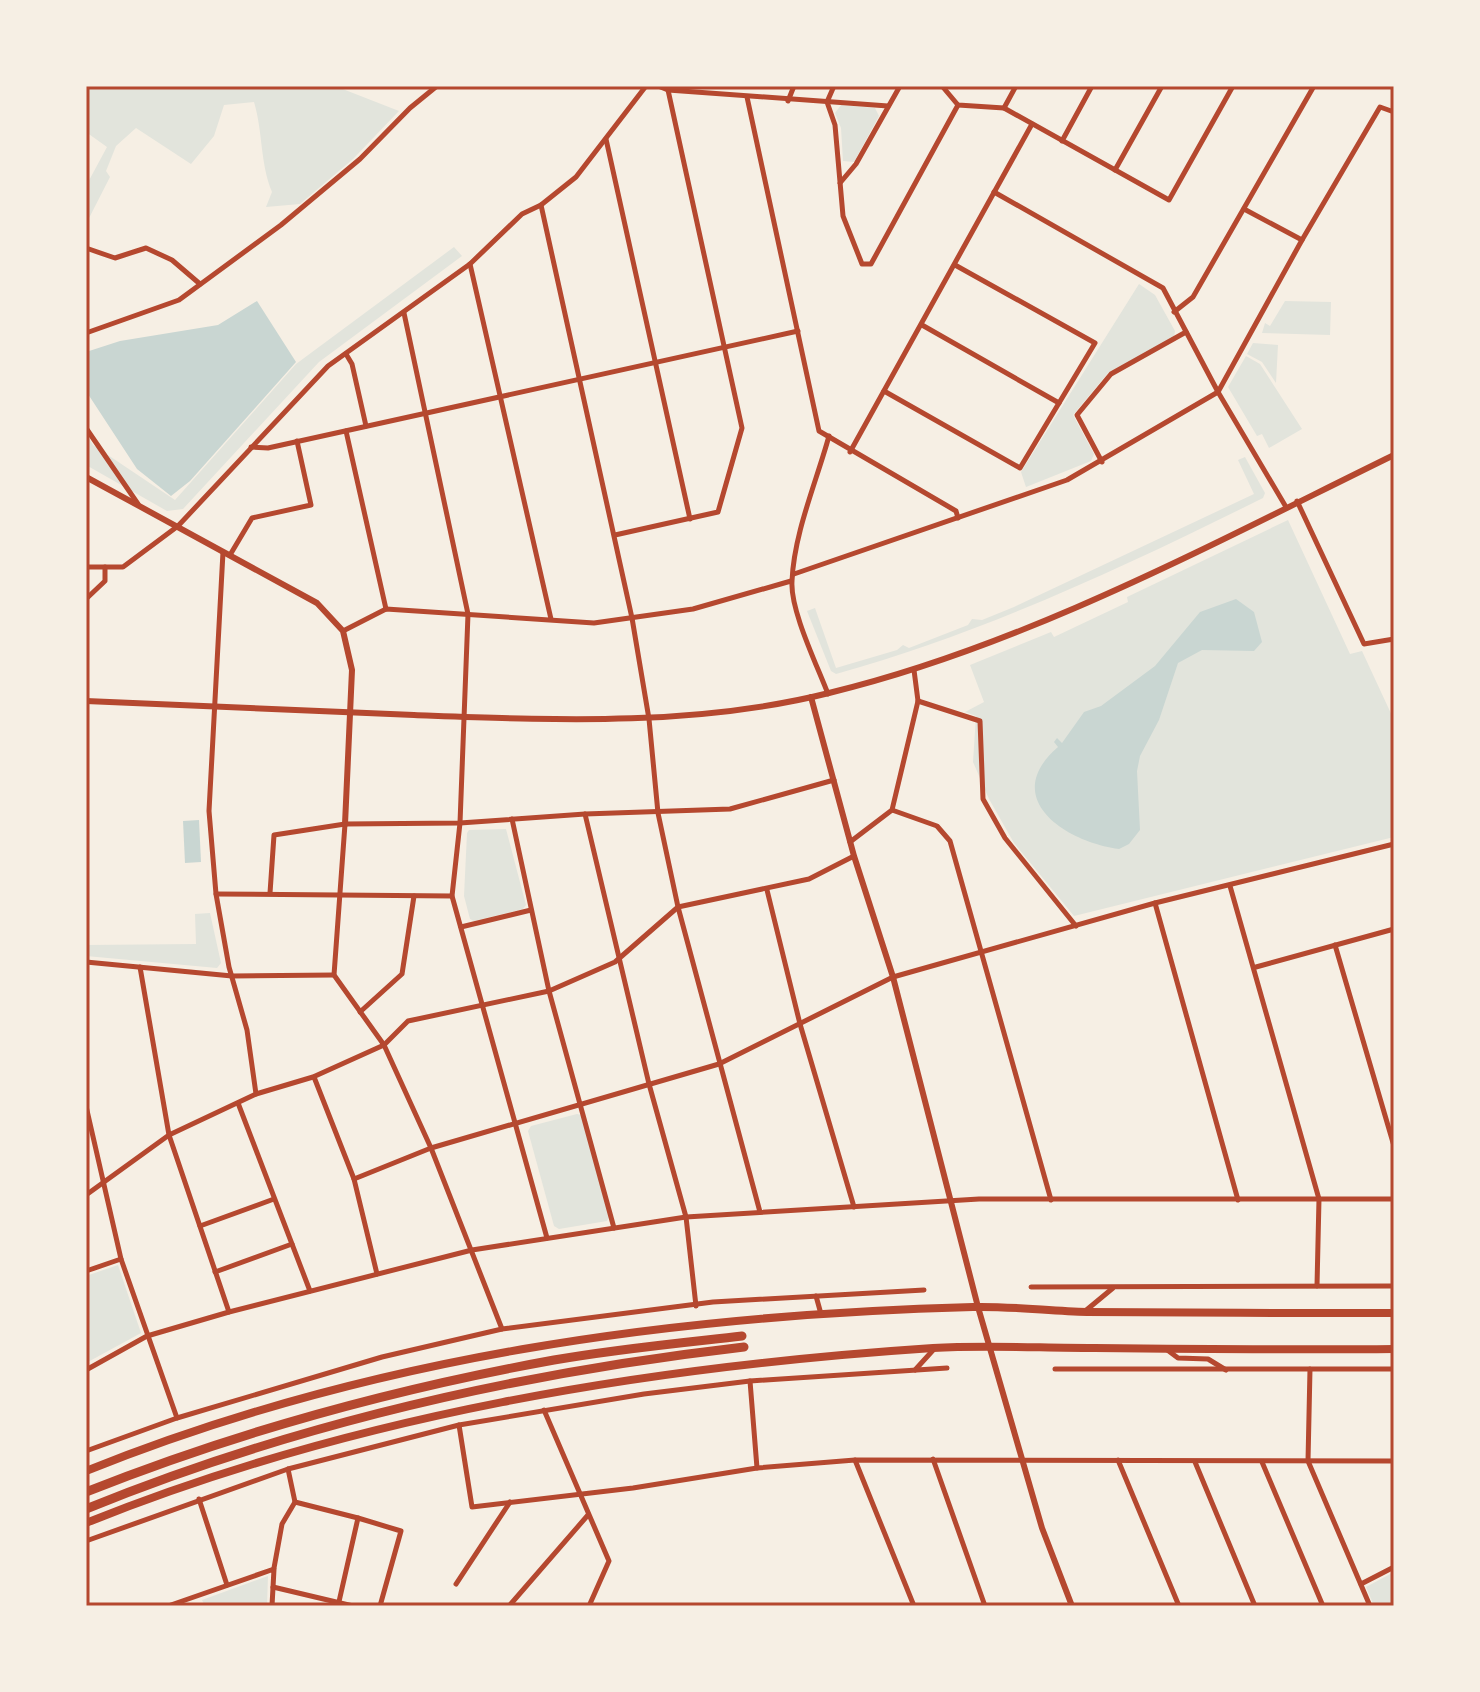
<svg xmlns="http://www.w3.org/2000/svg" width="1480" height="1692" viewBox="0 0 1480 1692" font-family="'Public Sans',sans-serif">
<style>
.green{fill:#e2e4dc}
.water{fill:#c9d6d2}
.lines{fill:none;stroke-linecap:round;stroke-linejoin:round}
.minor{stroke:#b5482f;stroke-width:5}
.tertiary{stroke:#b5482f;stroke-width:6}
.trunk{stroke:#b5482f;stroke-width:8}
.motorway{stroke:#b5482f;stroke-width:9}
.neatline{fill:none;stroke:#b5482f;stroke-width:3}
</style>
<rect width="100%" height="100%" fill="#f6efe4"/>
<g class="green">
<path d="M86,86H335L399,111L353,159L300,204L266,207L272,192C260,163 263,132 254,102L224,105L214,136L191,164L136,128L116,146L106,171L110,177L86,224V186L107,147L86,132Z"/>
<polygon points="841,105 875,108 879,116 854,162 843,161 841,128 835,113"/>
<polygon points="454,247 462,256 319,362 183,509 167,511 86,465 86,434 93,445 175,500 296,364"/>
<polygon points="1139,284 1155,295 1175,331 1174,337 1108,373 1073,415 1094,454 1091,461 1026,487 1021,472"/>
<polygon points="1285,301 1331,302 1330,335 1262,333 1265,323 1270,326"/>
<polygon points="1253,343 1278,345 1276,383 1262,362 1247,354"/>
<polygon points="1246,356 1260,364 1302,429 1269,448 1262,434 1257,436 1228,387"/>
<path d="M1245,457L1265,493L1263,498C1124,567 986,632 836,674L831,671L807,611L815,608L836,668L897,650L903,645L909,648L968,625L972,619L982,620L1014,607L1254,494L1238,460Z"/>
<polygon points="1288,520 1350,654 1362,651 1394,720 1394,837 1074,916 1014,843 989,799 973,762 976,716 965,712 984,702 970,665 1051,632 1054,637 1128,602 1127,597"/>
<polygon points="506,829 526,905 523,909 474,921 470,919 464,896 467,833 469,830"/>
<polygon points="210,913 221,963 217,968 86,956 86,945 196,944 195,914"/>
<polygon points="577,1114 581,1115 609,1217 607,1221 559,1229 554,1226 528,1131 531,1126"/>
<polygon points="118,1265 141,1333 86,1363 86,1276"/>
<polygon points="1394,1572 1394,1606 1374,1606 1366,1587"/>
<polygon points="268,1576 267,1606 205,1606 202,1600"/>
</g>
<g class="water">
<polygon points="257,301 296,362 190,481 171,496 137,469 86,391 86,352 120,341 218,325"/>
<path d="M1236,599L1254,612L1262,642L1254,651L1202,650L1178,663L1159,720L1140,756L1137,771L1140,830L1129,844L1119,849C1065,842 999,798 1058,747L1054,742L1057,738L1062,743L1084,712L1101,706L1155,666L1200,612Z"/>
<polygon points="199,820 201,862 185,863 183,821"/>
</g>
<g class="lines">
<g class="minor">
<polyline points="658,86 668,90 888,106"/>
<polyline points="834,86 827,102 835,125 843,216 862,264 871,264 958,105"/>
<polyline points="942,86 958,105 1004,108"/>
<polyline points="1016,86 1004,108 1169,200 1233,86"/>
<polyline points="747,97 819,431 956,511 958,518"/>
<polyline points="788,101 794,86"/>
<polyline points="606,139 690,519"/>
<polyline points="1062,141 1092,86"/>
<polyline points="1115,170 1162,86"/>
<polyline points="840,183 856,164 900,86"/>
<polyline points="994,192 1163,288 1218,392 1286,507"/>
<polyline points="541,205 632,618 649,719 658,813 678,907 760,1212"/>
<polyline points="1244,209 1302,240 1380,107 1394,112"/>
<polyline points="86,248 115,258 146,248 172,260 200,284"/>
<polyline points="470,264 551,619"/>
<polyline points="1174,312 1193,297 1314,86"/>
<polyline points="404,313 468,614 460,823 452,896 547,1238"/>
<polyline points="922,325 1059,403"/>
<polyline points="86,333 179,300 281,225 360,159 410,108 437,86"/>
<polyline points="346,354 352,364 366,426"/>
<polyline points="884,391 1020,468 1095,343 955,265"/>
<polyline points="86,428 138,504"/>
<polyline points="346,431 386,609"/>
<polyline points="251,447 268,448 798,331"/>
<polyline points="850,452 1032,124"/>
<polyline points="1102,462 1077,415 1111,374 1186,332"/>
<polyline points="1297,501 1364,644 1394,639"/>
<polyline points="615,535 718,512 742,428 668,90"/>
<polyline points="223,552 209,811 216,894 229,967 247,1030 256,1094"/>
<polyline points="230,555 252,518 311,505 297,441"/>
<polyline points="86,567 105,567"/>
<polyline points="794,574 1067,480 1218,392 1302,240"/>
<polyline points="86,599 105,581 105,567 123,567 178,526 328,366 470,264 522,214 541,205 576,177 646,86"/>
<polyline points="343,631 386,609 594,623 693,609 791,581"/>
<path d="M828,694C817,665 790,610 792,581C794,533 816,483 829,436"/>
<polyline points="918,701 980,721 983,799 1005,838 1076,926"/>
<polyline points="892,810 937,826 950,841 1051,1200"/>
<polyline points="585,814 649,1084 686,1217 696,1306"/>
<polyline points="512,819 549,991 614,1228"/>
<polyline points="345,824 334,975 384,1045 431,1148 502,1329"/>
<polyline points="850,842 892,810 918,701 914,670"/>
<polyline points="1230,886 1319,1199 1317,1286"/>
<polyline points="767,890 800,1024 854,1207"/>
<polyline points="270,893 274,835 345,824 460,823 585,814 730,809 834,780"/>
<polyline points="216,894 452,896"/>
<polyline points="1155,903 1238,1200"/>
<polyline points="461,927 531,910"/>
<polyline points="1335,945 1394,1146"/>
<polyline points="86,962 232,976 334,975"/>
<polyline points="140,967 169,1135 229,1312"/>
<polyline points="1256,967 1394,929"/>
<polyline points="360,1012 402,974 414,896"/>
<polyline points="314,1077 354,1179 377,1274"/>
<polyline points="238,1103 310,1291"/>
<polyline points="86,1106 121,1259 177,1418"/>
<polyline points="354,1179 431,1148 719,1064 893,977 1155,903 1394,844"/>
<polyline points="86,1195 169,1135 256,1094 313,1077 384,1045 408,1021 549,991 615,962 678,907 809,879 854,856"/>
<polyline points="200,1226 274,1199"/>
<polyline points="86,1271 121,1259"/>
<polyline points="215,1272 292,1244"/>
<polyline points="1031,1287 1394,1286"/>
<polyline points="816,1296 821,1314"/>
<polyline points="1084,1312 1113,1288"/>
<polyline points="1166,1349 1178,1358 1208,1359 1226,1370"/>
<polyline points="1055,1369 1394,1369"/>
<polyline points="1310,1369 1308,1461 1370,1606"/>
<polyline points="86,1370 147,1336 229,1312 472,1250 686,1217 979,1199 1394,1199"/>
<polyline points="915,1370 935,1348"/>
<polyline points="750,1381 757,1468"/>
<polyline points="544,1410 609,1561 589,1606"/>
<polyline points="459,1425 472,1507 633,1488 757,1468 855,1460 1394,1461"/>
<polyline points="86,1451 177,1418 382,1357 502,1329 713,1302 924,1290"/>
<polyline points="933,1459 985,1606"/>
<polyline points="855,1460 914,1606"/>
<polyline points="1118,1460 1179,1606"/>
<polyline points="1195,1462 1255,1606"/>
<polyline points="1262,1462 1323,1606"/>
<polyline points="288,1469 295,1502 358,1518 338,1606"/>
<polyline points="199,1499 227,1585"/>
<polyline points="358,1518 401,1531 380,1606"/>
<polyline points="86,1541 288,1469 459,1425 644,1394 750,1381 947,1368"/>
<polyline points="274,1568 282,1524 295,1502"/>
<polyline points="456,1584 510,1502"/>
<polyline points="1361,1584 1394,1567"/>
<polyline points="273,1587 353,1606"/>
<polyline points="168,1606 274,1569 272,1606"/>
<polyline points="509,1606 588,1515"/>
</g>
<g class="tertiary">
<polyline points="86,477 317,603 343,631 352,670 345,824"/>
<polyline points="811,697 854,856 893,977 978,1307 1042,1528 1072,1606"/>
<path d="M86,701C195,706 305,710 414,715C552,720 693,727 829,693C1024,646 1214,543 1394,455"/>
</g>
<g class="trunk">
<path d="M86,1471C369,1357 670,1315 973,1307C1011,1306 1049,1311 1087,1312C1189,1313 1292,1313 1394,1313"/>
<path d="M86,1523C354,1415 646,1367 933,1348C986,1345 1040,1348 1093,1348C1194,1349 1294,1350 1394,1349"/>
</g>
<g class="motorway">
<path d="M86,1492C237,1432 394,1389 554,1360C616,1349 680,1343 742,1336"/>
<path d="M86,1509C297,1423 519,1373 744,1347"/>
</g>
</g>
<rect width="1480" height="1692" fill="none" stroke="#f6efe4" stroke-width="176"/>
<rect x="88" y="88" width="1304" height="1516" class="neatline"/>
</svg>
